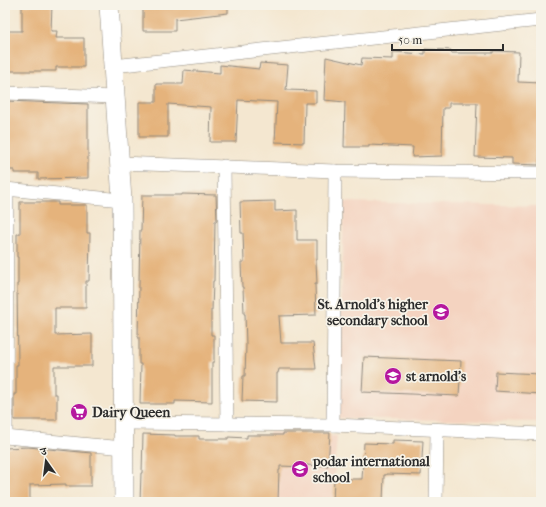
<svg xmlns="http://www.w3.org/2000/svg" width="546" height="507" viewBox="0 0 546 507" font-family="'IM FELL French Canon','Noto Serif Devanagari',serif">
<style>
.built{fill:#f4d3c0}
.building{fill:#e5b37b}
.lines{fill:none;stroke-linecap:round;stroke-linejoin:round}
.street-casing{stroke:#90897e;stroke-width:14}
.secondary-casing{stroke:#90897e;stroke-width:20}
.street{stroke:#fff;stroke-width:13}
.secondary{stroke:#fff;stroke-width:19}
.labels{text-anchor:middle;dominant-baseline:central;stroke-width:3.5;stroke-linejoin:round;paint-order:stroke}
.poi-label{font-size:14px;font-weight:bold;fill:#2b2b2b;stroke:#f7f3e8;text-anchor:start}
</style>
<rect width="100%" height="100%" fill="#f7f3e8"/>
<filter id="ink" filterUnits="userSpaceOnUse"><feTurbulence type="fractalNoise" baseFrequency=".025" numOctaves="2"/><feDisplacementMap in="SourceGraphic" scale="8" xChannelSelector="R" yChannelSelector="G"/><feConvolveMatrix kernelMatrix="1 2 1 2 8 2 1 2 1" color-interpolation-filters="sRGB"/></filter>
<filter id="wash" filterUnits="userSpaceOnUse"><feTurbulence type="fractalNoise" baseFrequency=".012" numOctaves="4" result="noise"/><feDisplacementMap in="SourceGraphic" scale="16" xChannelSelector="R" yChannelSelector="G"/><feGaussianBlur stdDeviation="0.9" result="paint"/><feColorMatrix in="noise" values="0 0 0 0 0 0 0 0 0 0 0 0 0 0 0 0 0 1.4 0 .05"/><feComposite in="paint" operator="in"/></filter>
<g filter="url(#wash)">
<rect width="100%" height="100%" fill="#f4e7d0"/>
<g class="built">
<polygon points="344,202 541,206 541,422 339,418"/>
<polygon points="269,432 337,436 332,502 263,502"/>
</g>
<g id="blocks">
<g class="building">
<polygon points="22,5 52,5 51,31 57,31 56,38 84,38 84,67 56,67 56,71 5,71 5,31 22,31"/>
<polygon points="143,5 228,5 228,13 175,19 175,31 143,31"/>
<polygon points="425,49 451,50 451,53 493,53 493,51 519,52 518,82 541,83 541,126 539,165 512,164 512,158 475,157 477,103 449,103 449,108 443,108 442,156 412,157 413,147 369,145 369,147 344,147 345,102 324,100 326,57 361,65 362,58 393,59 393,52 425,54"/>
<polygon points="260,63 288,65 286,90 316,91 316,103 305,103 304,143 275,142 277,102 238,100 236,142 210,142 211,107 168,104 168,137 139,137 139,102 156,102 156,84 183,84 184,70 220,73 220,65 259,69"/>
<polygon points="5,101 88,104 88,178 38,179 38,173 14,173 14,170 5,170"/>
<polygon points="182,194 216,195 217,221 215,221 214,281 213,281 212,310 211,310 211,335 214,335 214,362 212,362 212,402 175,401 175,404 140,404 141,364 139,364 139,337 138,337 140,230 141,230 142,195 182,195"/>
<polygon points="275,201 275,211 297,210 297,240 317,240 317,260 316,260 317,284 315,284 316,315 279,316 281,343 313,343 316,369 279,369 278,373 277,373 277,402 242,401 243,376 245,376 246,345 245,314 244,314 243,287 242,287 241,262 244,262 243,233 241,233 240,202"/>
<polygon points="20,202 58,202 58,205 87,205 87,233 90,233 89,281 86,281 86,308 55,308 55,335 92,334 92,366 54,366 54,394 57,394 57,420 14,420 14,394 16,394 16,365 18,365 17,284 18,284 18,257 17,257 17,234 20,234"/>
<polygon points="364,357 461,361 459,396 362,392"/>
<polygon points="496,372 541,374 541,394 495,391"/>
<polygon points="283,433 330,433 328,466 305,465 305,467 280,466 280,470 279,470 278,502 140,502 141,473 142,473 143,434 175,435 175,436 199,436 199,439 228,439 228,437 247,438 247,435 283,435"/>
<polygon points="393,440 423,441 421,475 386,474 386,475 384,475 383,502 333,502 334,479 362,479 364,443 393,444"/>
<polygon points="28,447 91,453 91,486 66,486 66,484 30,485 30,502 5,502 5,448"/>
</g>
</g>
</g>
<g filter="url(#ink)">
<use href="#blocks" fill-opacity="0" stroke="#90897e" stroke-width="1"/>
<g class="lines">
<g class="street-casing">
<g id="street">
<polyline points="113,66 541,20"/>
<polyline points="5,93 115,97"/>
<polyline points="119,163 335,171 541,173"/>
<polyline points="224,166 227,424"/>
<polyline points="5,189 122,200"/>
<polyline points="124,423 333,425 541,434"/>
<polyline points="333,425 335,171"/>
<polyline points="5,437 124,448"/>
<polyline points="6,437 7,189"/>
<polyline points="436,502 437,430"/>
</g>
</g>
<g class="secondary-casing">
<polyline id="secondary" points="109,5 122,200 124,502"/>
</g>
<use href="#street" class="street"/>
<use href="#secondary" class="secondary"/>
</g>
</g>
<defs>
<g id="school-disc" transform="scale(0.9)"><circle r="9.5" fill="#b5179e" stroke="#f7f3e8"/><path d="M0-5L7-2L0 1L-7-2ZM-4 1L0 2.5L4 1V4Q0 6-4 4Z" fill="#fff"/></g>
<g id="supermarket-disc" transform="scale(0.9)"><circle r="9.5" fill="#b5179e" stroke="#f7f3e8"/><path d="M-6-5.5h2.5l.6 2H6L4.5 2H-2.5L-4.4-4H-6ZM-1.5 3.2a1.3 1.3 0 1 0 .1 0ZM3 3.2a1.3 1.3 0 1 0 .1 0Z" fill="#fff"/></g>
</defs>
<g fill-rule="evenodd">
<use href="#school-disc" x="441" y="312"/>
<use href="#school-disc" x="393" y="376"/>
<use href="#supermarket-disc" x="79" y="412"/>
<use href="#school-disc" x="300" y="469"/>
</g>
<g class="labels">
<g class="poi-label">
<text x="428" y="304" text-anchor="end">St. Arnold's higher<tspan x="428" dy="16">secondary school</tspan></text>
<text x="406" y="376">st arnold's</text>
<text x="92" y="412">Dairy Queen</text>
<text x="313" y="461">podar international<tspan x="313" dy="16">school</tspan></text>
</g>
</g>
<rect width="546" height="507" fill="none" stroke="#f7f3e8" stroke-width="20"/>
<g transform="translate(46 461) rotate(346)" stroke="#f7f3e8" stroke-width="3" paint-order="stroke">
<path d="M0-3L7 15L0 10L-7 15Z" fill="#2b2b2b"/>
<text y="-6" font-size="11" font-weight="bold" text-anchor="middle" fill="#2b2b2b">उ</text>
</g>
<path d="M392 44v6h111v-6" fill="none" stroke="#2b2b2b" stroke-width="2"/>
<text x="398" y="44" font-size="12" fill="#2b2b2b" stroke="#f7f3e8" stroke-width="3" paint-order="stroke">50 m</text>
</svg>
